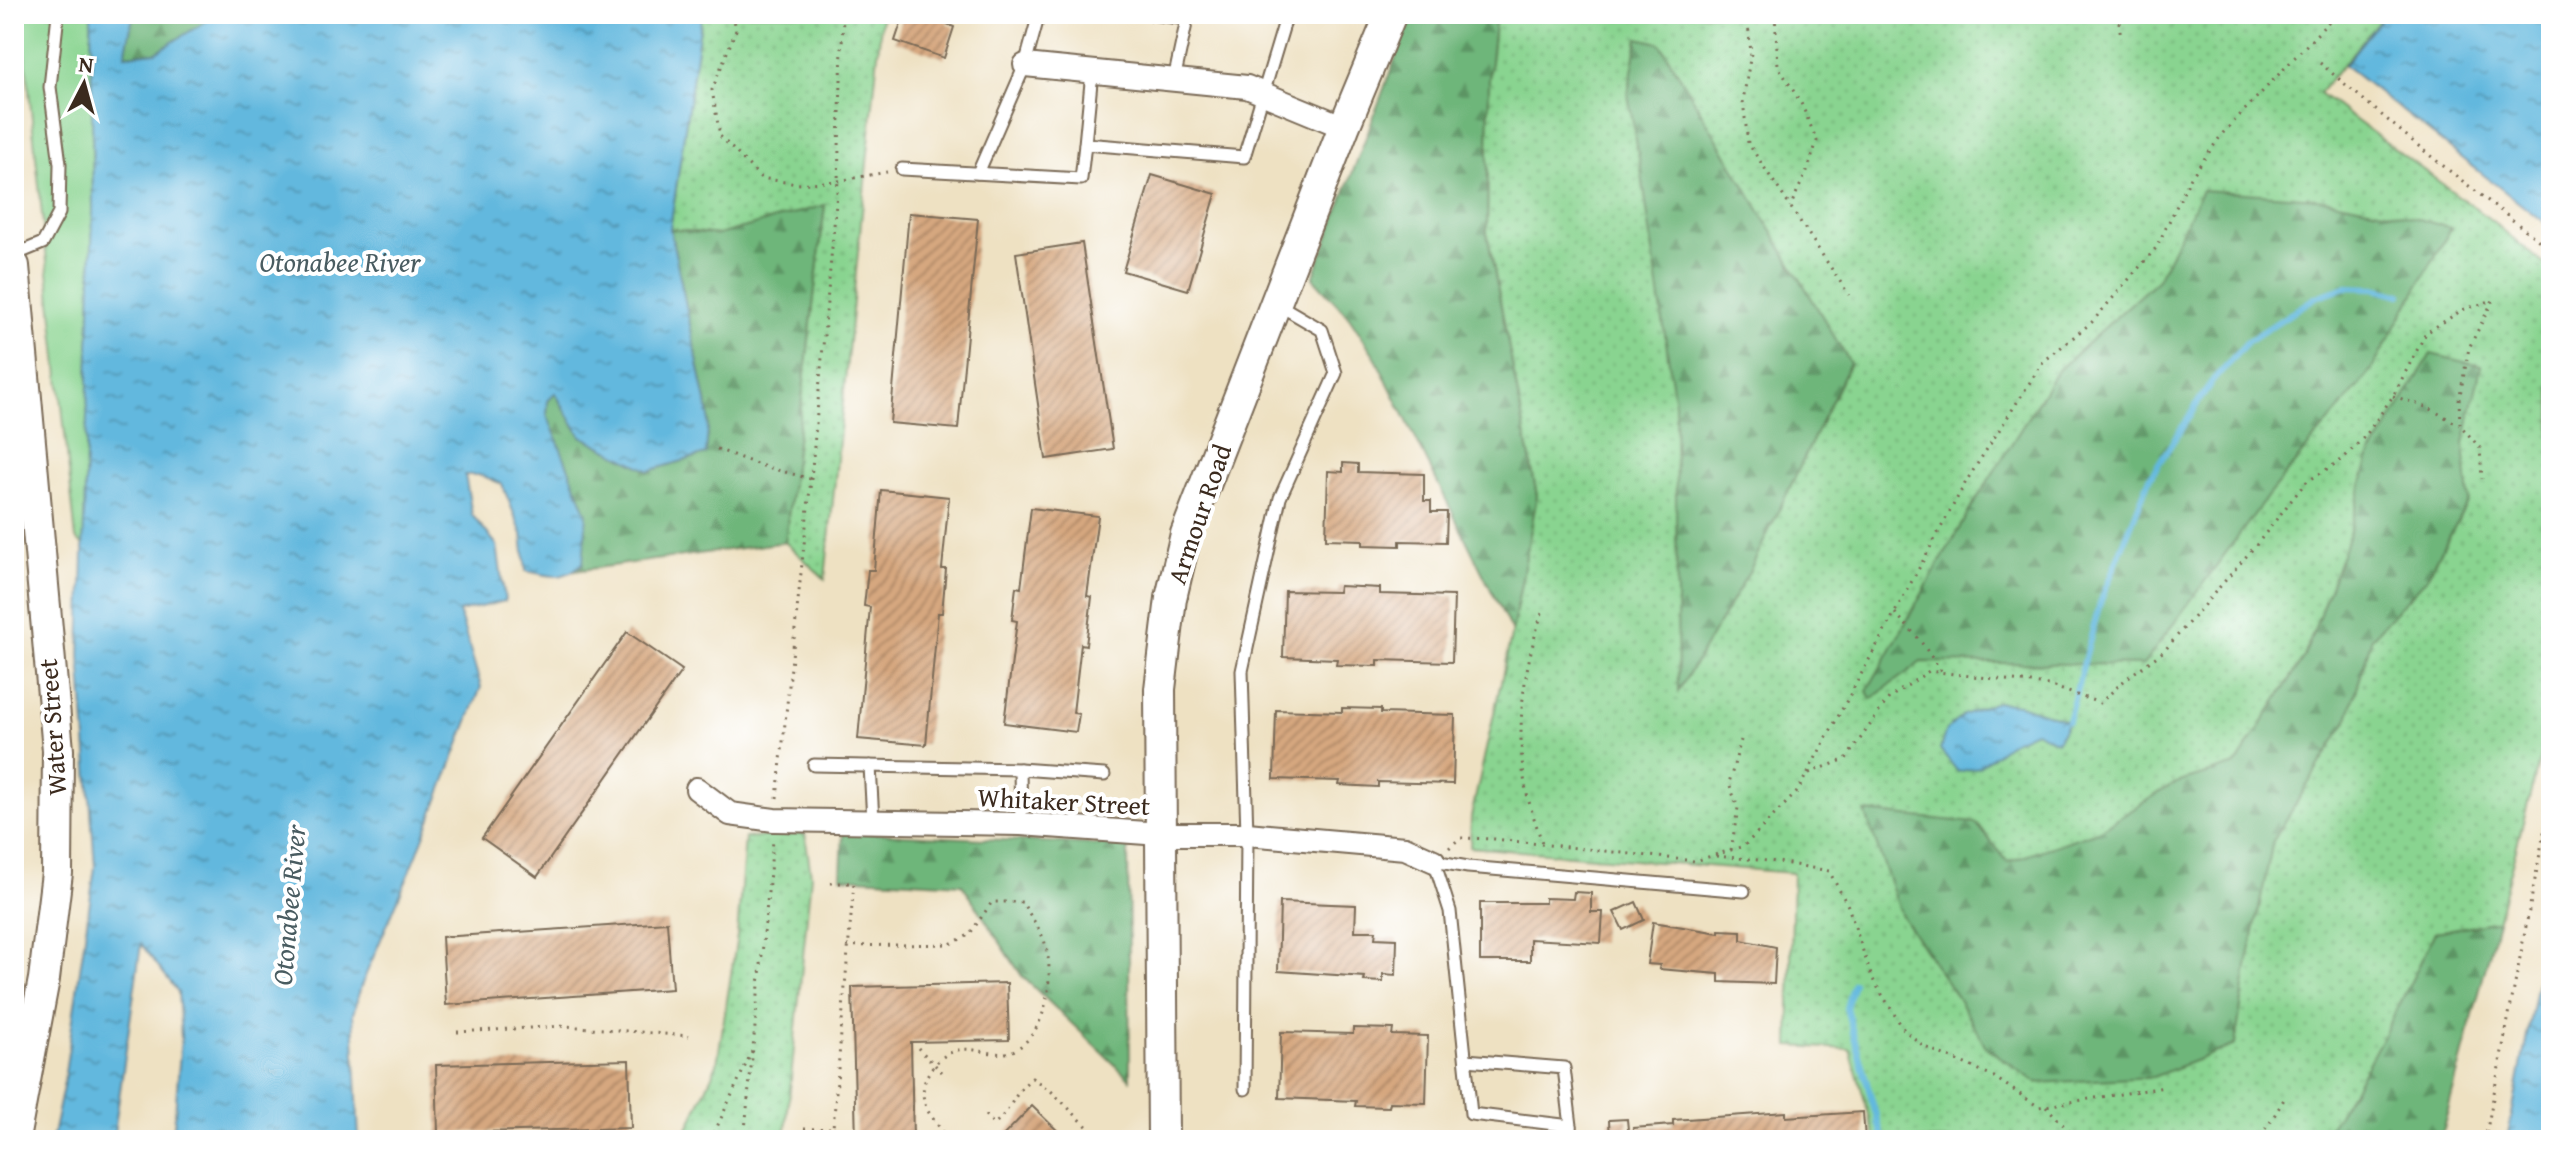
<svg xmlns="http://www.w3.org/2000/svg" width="2565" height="1154" viewBox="0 0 2565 1154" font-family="'Gentium Book Plus',serif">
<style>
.grass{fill:url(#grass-dots);stroke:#627f57;stroke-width:2}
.forest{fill:url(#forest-firs);stroke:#54704c;stroke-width:2}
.green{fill:#89d490;stroke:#627f57;stroke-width:2}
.water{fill:url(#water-ripples);stroke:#4e717e;stroke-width:2}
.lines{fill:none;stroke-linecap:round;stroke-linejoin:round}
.stream{stroke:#62b8de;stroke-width:6}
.building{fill:url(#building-hatch)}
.service-casing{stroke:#7a6a57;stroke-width:15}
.minor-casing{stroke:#7a6a57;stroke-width:26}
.secondary-casing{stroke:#7a6a57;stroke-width:34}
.path{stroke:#7a6a57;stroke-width:3;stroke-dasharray:2 6;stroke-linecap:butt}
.service{stroke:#fff;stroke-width:11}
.minor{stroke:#fff;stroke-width:22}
.secondary{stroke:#fff;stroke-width:30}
.labels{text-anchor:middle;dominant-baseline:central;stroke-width:8;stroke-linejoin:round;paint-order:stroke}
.street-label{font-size:26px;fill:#3b2a1e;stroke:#fff}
.water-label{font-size:28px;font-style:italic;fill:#495c61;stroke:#fff}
</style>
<defs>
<pattern id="grass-dots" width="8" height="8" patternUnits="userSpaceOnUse" patternTransform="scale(2)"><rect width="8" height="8" fill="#89d490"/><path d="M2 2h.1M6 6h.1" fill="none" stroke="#77b67c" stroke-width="1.8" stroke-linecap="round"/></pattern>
<pattern id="forest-firs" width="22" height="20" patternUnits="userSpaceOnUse" patternTransform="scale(2)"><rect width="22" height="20" fill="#6eb67a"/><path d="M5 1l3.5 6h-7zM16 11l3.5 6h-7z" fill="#5c9463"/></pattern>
<pattern id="water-ripples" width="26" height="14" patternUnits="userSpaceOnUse" patternTransform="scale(2)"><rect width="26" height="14" fill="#62b8de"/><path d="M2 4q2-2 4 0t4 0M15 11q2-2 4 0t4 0" fill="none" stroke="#5296b3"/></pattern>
<pattern id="building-hatch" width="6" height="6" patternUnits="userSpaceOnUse" patternTransform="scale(2)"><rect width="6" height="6" fill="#d6a77f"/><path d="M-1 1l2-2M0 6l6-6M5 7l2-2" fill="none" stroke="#af8867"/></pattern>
</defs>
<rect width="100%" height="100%" fill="#fff"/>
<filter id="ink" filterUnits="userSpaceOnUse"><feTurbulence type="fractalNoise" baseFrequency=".0125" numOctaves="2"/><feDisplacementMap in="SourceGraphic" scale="16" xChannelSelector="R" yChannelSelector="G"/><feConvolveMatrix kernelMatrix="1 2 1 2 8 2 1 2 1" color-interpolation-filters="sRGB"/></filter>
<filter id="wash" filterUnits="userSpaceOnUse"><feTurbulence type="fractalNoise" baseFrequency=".006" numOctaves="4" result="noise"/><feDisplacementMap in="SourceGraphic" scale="32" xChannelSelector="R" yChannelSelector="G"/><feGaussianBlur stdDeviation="1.8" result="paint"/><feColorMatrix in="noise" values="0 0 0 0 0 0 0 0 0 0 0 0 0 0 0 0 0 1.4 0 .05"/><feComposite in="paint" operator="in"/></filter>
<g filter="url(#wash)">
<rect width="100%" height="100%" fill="#eee1c2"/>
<g class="grass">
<polygon points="702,14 882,14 825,579 785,542 825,205 718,235 670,229"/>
<polygon points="1496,14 2385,14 2319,93 2491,220 2551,270 2551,715 2440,1140 1876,1140 1850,1049 1789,1046 1793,873 1470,847 1471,817 1512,632 1537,496 1487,233 1489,80"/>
<polygon points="805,834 811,875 785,1140 683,1140 717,1064 737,936 745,838"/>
</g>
<g class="forest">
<polygon points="141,14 218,14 218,16 156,52 125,55 133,17"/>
<polygon points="1412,14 1496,14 1489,80 1487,233 1537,496 1512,632 1374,355 1349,317 1313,278"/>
<polygon points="1638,38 1660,43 1850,363 1748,574 1678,692 1675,404 1642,175 1628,94"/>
<polygon points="2202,190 2318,198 2404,215 2451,228 2371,371 2270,493 2143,665 1921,662 1871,699 1867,691 1968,513 2057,371 2158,279"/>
<polygon points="825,205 785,542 574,571 583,563 547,414 548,401 555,393 581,436 649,471 706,454 709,416 670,229 718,235"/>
<polygon points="2431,354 2481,366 2464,444 2469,500 2426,579 2372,637 2348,719 2273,841 2248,961 2235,1045 2153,1077 2037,1083 1987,1048 1956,996 1902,916 1865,812 1976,823 2008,862 2100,830 2173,784 2236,765 2304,657 2349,535 2368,460"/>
<polygon points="843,832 1128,846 1130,1079 1022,976 962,884 841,877"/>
<path d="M2498,921L2440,1140H2321C2366,1074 2401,1003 2435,932Z"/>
</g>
<polygon class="green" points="21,14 91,14 93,209 84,546 76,539"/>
<g class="water">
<path d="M91,14H141L133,17L125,55L156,52L218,14H702L670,229L709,416L706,454L649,471L581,436L555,393L548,401L547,414L587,514L583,563C562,582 552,576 526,571L522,534L502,484L481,475H465L472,515L497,545L505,601L459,612L481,687L416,857L361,986L353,1014L359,1140H173L181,1038L178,992L141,944L113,1140H52L63,1087L95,867L80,656L93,209Z"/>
<polygon points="2385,14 2551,14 2551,228 2344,65"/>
<polygon points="1996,702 2019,705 2068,721 2057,742 2035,731 2011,742 1979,767 1958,772 1940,749 1946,730 1963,715"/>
<polygon points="2551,909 2551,1140 2507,1140"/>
</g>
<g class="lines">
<g class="stream">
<polyline points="2068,721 2100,603 2150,477 2210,384 2247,342 2316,297 2345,287 2375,288 2401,295"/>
<polyline points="1853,983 1846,1008 1883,1140"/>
</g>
</g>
<g id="blocks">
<g class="building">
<polygon points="904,14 951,14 947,24 954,27 944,58 895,41"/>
<polygon points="1152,175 1216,194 1188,290 1123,271"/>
<polygon points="909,213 978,219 958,429 890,423"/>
<polygon points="1082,243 1113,449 1046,459 1016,253"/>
<polygon points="1343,463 1358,464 1358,472 1424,474 1424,501 1431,501 1431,512 1447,512 1446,542 1400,541 1400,546 1363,545 1363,540 1326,539 1328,471 1343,472"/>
<polygon points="881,490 949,497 942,569 946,569 942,613 938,613 926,745 858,739 870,607 864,606 868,570 874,570"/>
<polygon points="1031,508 1098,516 1087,596 1092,597 1086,645 1081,644 1073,713 1079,714 1076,732 1004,723 1017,621 1012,620 1016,587 1021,588"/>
<polygon points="1339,586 1380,588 1380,594 1454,596 1452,662 1378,660 1378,666 1336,665 1337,659 1283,657 1285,591 1338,592"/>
<polygon points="627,632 682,670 537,877 482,838"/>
<polygon points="1342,708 1381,709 1381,713 1455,715 1453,784 1378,782 1378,787 1339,785 1340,781 1274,779 1276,710 1342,712"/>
<polygon points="1574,892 1591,893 1591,912 1603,912 1601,943 1530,939 1530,961 1480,961 1480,903 1545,903 1545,898 1573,899"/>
<polygon points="1280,902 1356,905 1355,931 1376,931 1375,938 1397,939 1396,975 1383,974 1383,982 1364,981 1365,977 1278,971"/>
<polygon points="1636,902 1644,920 1623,930 1614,912"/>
<polygon points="667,922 672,989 446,1005 442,937"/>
<polygon points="1653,922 1719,933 1719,930 1741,931 1741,940 1776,947 1774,984 1719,982 1719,974 1659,969 1660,965 1647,964"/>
<polygon points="1007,983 1009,1040 911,1042 913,1140 856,1140 852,987"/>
<polygon points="1353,1028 1393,1029 1392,1035 1428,1036 1426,1103 1390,1102 1389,1107 1355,1106 1356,1101 1279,1098 1281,1032 1353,1034"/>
<polygon points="629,1060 631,1128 438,1133 436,1065"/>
<polygon points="1032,1106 1067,1140 999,1140"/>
<polygon points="1786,1112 1786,1117 1863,1112 1865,1140 1633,1140 1633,1128 1673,1125 1673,1120"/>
<polygon points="1627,1119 1629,1140 1610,1140 1609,1120"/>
</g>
</g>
</g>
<g filter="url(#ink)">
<use href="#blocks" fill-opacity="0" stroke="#7a6a57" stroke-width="2"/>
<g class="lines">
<g class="service-casing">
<g id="service">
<polyline points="1151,14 1187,19 1189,16"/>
<polyline points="1174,80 1187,19"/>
<polyline points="1085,144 1092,72"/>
<polyline points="902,169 1081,179 1085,144 1244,157 1285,21 1272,14"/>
<polyline points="978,173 1025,65 1039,14"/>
<polyline points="14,255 43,243 59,213 60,164 50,87 58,14"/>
<polyline points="814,765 1020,769 1104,775"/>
<polyline points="870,766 873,821"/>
<polyline points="1020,769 1021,824"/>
<polyline points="1466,1060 1564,1068 1571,1126"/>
<polyline points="1245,1089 1247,834 1242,671 1280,498 1336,373 1322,330 1279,305"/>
<polyline points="1572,1140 1571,1126 1471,1114 1450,911 1434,861 1468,867 1744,891"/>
</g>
</g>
<g class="minor-casing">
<g id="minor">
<polyline points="1025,65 1247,87 1344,127"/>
<polyline points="697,789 730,814 774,820 1021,824 1160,834 1247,834 1405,848 1434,861"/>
</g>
</g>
<g class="secondary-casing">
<g id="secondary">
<polyline points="14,266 58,750 57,873 44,979 14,1139"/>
<polyline points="1163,1140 1160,689 1171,598 1186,534 1344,127 1391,14"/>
</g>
</g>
<g class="path">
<polyline points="733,14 736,30 712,90 720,136 761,178 797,184 838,181 887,172"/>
<polyline points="1747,14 1751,53 1743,101 1748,143 1849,295"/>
<polyline points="1775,14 1778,66 1801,103 1817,141 1808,169 1790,207"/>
<polyline points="2118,14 2121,38"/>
<polyline points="2320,63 2428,154 2551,250"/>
<polyline points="2393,396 2429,408 2459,425"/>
<polyline points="717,449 759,465 811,479"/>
<path d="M1542,613C1523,670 1515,730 1526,790C1530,808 1537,826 1542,843"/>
<polyline points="1895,613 1919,639 1942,672"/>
<polyline points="1809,773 1846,759 1889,698 1929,671 2048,685 2100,703 2127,678 2164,651 2257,544 2305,483 2343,459 2366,435 2393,396 2426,333 2462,310 2493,300 2469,348 2459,400 2460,425 2480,448 2482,479"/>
<polyline points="777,798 811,479 838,181 843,14"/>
<polyline points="1449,848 1460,838 1495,839 1695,861 1744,846 1797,792 1967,480 2043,362 2092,322 2156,248 2191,177 2223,133 2336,14"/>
<polyline points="1731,850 1738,808 1729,783 1741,740"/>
<polyline points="1716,856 1778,862 1829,871 1848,906 1872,978 1904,1030 1925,1047 1991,1075 2039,1107 2165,1087"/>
<path d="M847,946L950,944L969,935L992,902H1022C1029,914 1039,927 1044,940C1055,972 1049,1028 1018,1048C999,1061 978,1046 958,1050C934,1056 916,1083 926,1107C930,1116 938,1125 944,1133L941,1140"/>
<polyline points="457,1032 566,1026 689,1036"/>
<polyline points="918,1048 942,1072"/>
<polyline points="2046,1106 2077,1140"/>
<path d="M985,1115L994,1124C1012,1110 1013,1093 1032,1078L1051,1091L1101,1140"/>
<polyline points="804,1129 833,1128 851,916 854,883 825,883"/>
<polyline points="711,1140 753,1049"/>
<polyline points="744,1140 773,841"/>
<polyline points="2254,1140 2268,1126 2286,1096"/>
<polyline points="2485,1140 2551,796"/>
</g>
<use href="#service" class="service"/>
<use href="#minor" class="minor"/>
<use href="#secondary" class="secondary"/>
</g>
</g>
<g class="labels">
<g class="street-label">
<text transform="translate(1199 514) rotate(-71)">Armour Road</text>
<text transform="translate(52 727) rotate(-94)">Water Street</text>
<text transform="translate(1064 801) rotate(3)">Whitaker Street</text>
</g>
<g class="water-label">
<text x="340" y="261">Otonabee River</text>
<text transform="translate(288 905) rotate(-85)">Otonabee River</text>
</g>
</g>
<rect width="2565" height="1154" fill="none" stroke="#fff" stroke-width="48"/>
<g transform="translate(84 84) rotate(6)" stroke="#ffffff" stroke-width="6" paint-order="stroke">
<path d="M0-6L14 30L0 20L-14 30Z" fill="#3b2a1e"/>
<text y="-12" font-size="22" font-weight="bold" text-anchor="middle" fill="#3b2a1e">N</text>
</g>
</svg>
